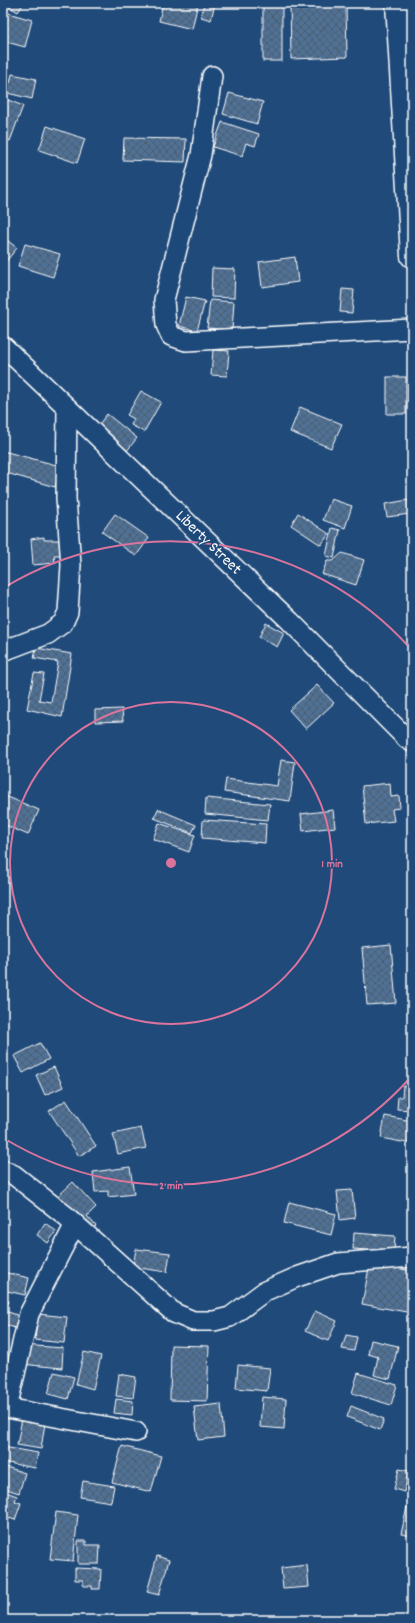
<svg xmlns="http://www.w3.org/2000/svg" width="415" height="1623" viewBox="0 0 415 1623" font-family="Dekko,sans-serif">
<style>
.building{fill:url(#building-cross-hatch);stroke:#fff}
.lines{fill:none;stroke-linecap:round;stroke-linejoin:round}
.minor-casing{stroke:#fff;stroke-width:22}
.major-casing{stroke:#fff;stroke-width:25}
.minor{stroke:#1f4a7a;stroke-width:19}
.major{stroke:#1f4a7a;stroke-width:22}
.ring{fill:none;stroke:#da749d;stroke-width:2}
.labels{text-anchor:middle;dominant-baseline:central;stroke-width:3;stroke-linejoin:round;paint-order:stroke}
.street-label{font-size:16px;fill:#fff;stroke:#1f4a7a}
.centre{fill:#da749d;stroke:#1f4a7a;stroke-width:2}
.ring-label{font-size:12px;text-anchor:middle;font-weight:bold;fill:#da749d;stroke:#1f4a7a;stroke-width:3;stroke-linejoin:round;paint-order:stroke}
</style>
<defs>
<pattern id="building-cross-hatch" width="8" height="8" patternUnits="userSpaceOnUse"><rect width="8" height="8" fill="#507197"/><path d="M0 0l8 8M0 8l8-8" fill="none" stroke="#4e5b6a"/></pattern>
</defs>
<rect width="100%" height="100%" fill="#1f4a7a"/>
<filter id="ink" filterUnits="userSpaceOnUse"><feTurbulence type="fractalNoise" baseFrequency=".025" numOctaves="2"/><feDisplacementMap in="SourceGraphic" scale="8" xChannelSelector="R" yChannelSelector="G"/><feConvolveMatrix kernelMatrix="1 2 1 2 8 2 1 2 1" color-interpolation-filters="sRGB"/></filter>
<g filter="url(#ink)">
<g class="building">
<polygon points="3,3 24,3 18,12"/>
<polygon points="163,3 198,3 192,29 159,21"/>
<polygon points="204,3 215,3 211,20 201,17"/>
<rect x="263" y="3" width="19" height="58"/>
<polygon points="290,3 346,3 347,57 291,59"/>
<polygon points="5,12 32,20 25,47 3,41 3,19"/>
<polygon points="12,74 36,79 32,99 3,92 4,81 10,83"/>
<polygon points="229,93 263,102 257,124 223,114"/>
<polygon points="3,98 23,106 10,141 3,138"/>
<polygon points="222,122 259,134 255,146 246,143 242,156 213,147"/>
<polygon points="47,126 85,139 77,163 39,150"/>
<polygon points="124,138 186,139 185,162 123,160"/>
<polygon points="3,237 17,248 3,265"/>
<polygon points="25,244 60,254 53,277 18,266"/>
<polygon points="295,257 298,282 262,287 259,262"/>
<polygon points="212,268 235,269 234,298 211,297"/>
<polygon points="342,289 354,290 352,313 340,312"/>
<polygon points="186,297 205,301 197,331 179,326"/>
<polygon points="210,300 234,302 232,330 207,328"/>
<polygon points="213,350 229,351 227,376 211,375"/>
<rect x="387" y="377" width="19" height="37"/>
<polygon points="141,391 161,402 144,432 131,425 134,419 127,415"/>
<polygon points="300,407 342,424 331,448 290,432"/>
<polygon points="107,414 137,438 126,452 96,428"/>
<polygon points="3,451 60,466 55,487 3,472"/>
<polygon points="331,499 352,506 345,528 323,520"/>
<polygon points="408,500 410,514 387,517 385,504"/>
<polygon points="298,513 329,534 321,545 291,525"/>
<polygon points="115,514 149,538 136,556 102,532"/>
<polygon points="332,528 340,530 334,558 326,556"/>
<polygon points="44,537 44,540 59,540 60,555 54,555 55,563 33,565 31,539"/>
<polygon points="342,553 364,560 356,585 322,574 327,561 333,561"/>
<polygon points="266,623 284,633 277,647 259,637"/>
<polygon points="36,648 72,654 62,717 27,709 34,673 44,674 39,700 51,702 58,662 34,658"/>
<polygon points="317,685 334,703 306,729 289,710"/>
<polygon points="122,709 123,721 95,722 95,710"/>
<polygon points="281,760 295,762 290,801 224,792 226,779 277,786"/>
<polygon points="390,783 391,797 399,796 400,808 392,809 394,821 366,824 362,786"/>
<polygon points="3,795 39,810 28,835 3,824"/>
<polygon points="206,798 270,804 268,820 205,814"/>
<polygon points="158,809 196,825 192,833 154,818"/>
<polygon points="333,810 335,827 303,831 301,814"/>
<polygon points="203,820 266,824 265,843 202,838"/>
<polygon points="159,823 195,835 189,852 153,839"/>
<polygon points="391,945 396,1003 367,1005 362,948"/>
<polygon points="40,1043 49,1059 23,1073 14,1056"/>
<polygon points="3,1067 9,1072 3,1079"/>
<polygon points="54,1067 63,1087 45,1095 36,1075"/>
<polygon points="403,1086 412,1087 412,1110 397,1109 398,1097 402,1097"/>
<polygon points="66,1100 96,1146 79,1156 49,1111"/>
<polygon points="385,1116 412,1121 412,1144 381,1138"/>
<polygon points="141,1128 146,1148 118,1154 113,1134"/>
<polygon points="130,1167 134,1194 108,1197 108,1191 95,1192 93,1172"/>
<polygon points="73,1182 96,1207 87,1216 96,1226 88,1234 55,1199"/>
<polygon points="352,1190 355,1218 340,1220 337,1191"/>
<polygon points="289,1202 336,1214 331,1235 284,1223"/>
<polygon points="45,1223 56,1231 48,1243 37,1235"/>
<polygon points="354,1233 395,1236 394,1252 353,1249"/>
<polygon points="136,1249 170,1253 167,1272 133,1267"/>
<polygon points="370,1263 412,1271 412,1313 362,1304"/>
<polygon points="3,1272 29,1278 25,1295 3,1290"/>
<polygon points="3,1299 9,1301 5,1311 20,1316 15,1328 3,1324"/>
<polygon points="315,1311 337,1321 328,1341 305,1331"/>
<polygon points="38,1314 67,1317 64,1343 35,1340"/>
<polygon points="346,1335 357,1337 354,1351 342,1349"/>
<polygon points="371,1340 398,1346 390,1379 374,1375 378,1357 368,1354"/>
<polygon points="23,1345 63,1348 62,1368 21,1364"/>
<polygon points="171,1345 209,1346 207,1401 170,1400"/>
<polygon points="84,1352 101,1356 93,1389 76,1384"/>
<polygon points="238,1365 270,1368 267,1391 236,1388"/>
<polygon points="54,1372 74,1377 68,1399 48,1394"/>
<polygon points="358,1373 397,1385 391,1405 352,1393"/>
<polygon points="119,1374 136,1377 133,1398 116,1396"/>
<polygon points="262,1397 286,1399 284,1429 260,1427"/>
<polygon points="116,1399 133,1401 132,1415 114,1413"/>
<polygon points="221,1404 224,1437 198,1440 194,1407"/>
<polygon points="351,1406 384,1419 380,1430 347,1417"/>
<polygon points="23,1413 46,1417 41,1449 17,1445"/>
<polygon points="122,1446 161,1456 151,1492 112,1482"/>
<polygon points="3,1447 38,1453 35,1468 3,1462"/>
<polygon points="3,1466 25,1473 19,1493 3,1488"/>
<polygon points="399,1469 409,1471 404,1492 394,1489"/>
<polygon points="83,1481 114,1486 111,1502 80,1497"/>
<polygon points="3,1491 17,1496 15,1501 21,1503 15,1520 9,1518 8,1523 3,1522"/>
<polygon points="407,1507 412,1508 412,1536 401,1534"/>
<polygon points="56,1512 78,1515 73,1561 50,1559"/>
<polygon points="78,1541 86,1541 86,1545 100,1545 99,1564 78,1564"/>
<polygon points="157,1556 169,1560 159,1595 147,1592"/>
<polygon points="307,1565 309,1587 283,1589 281,1568"/>
<polygon points="75,1568 101,1569 100,1589 92,1589 92,1586 83,1586 83,1580 75,1580"/>
</g>
<g class="lines">
<g class="minor-casing">
<g id="minor">
<polyline points="212,76 201,155 164,300 166,325 171,336 186,341 412,329"/>
<polyline points="3,346 290,621 407,739 412,742"/>
<polyline points="3,651 48,634 63,623 68,612 71,565 66,498 67,408"/>
<polyline points="3,1170 14,1175 66,1216 174,1313 193,1321 214,1321 230,1317 265,1291 297,1277 338,1263 412,1257"/>
<polyline points="75,1224 29,1314 7,1408 136,1432"/>
</g>
</g>
<g class="major-casing">
<polyline id="major" points="397,3 412,256"/>
</g>
<use href="#minor" class="minor"/>
<use href="#major" class="major"/>
</g>
</g>
<g class="ring">
<circle cx="171" cy="863" r="161"/>
<path d="M410 1078A322 322 0 0 1 5 1139M5 587A322 322 0 0 1 410 648"/>
</g>
<g class="labels">
<g class="street-label">
<text transform="translate(208 543) rotate(44)">Liberty Street</text>
</g>
</g>
<circle cx="171" cy="863" r="6" class="centre"/>
<g class="ring-label">
<text x="332" y="867">1 min</text>
<text x="171" y="1189">2 min</text>
</g>
<rect width="415" height="1623" fill="none" stroke="#1f4a7a" stroke-width="16"/>
<rect x="8" y="8" width="399" height="1607" fill="none" stroke="#fff" stroke-width="1.5" filter="url(#ink)"/>
</svg>
